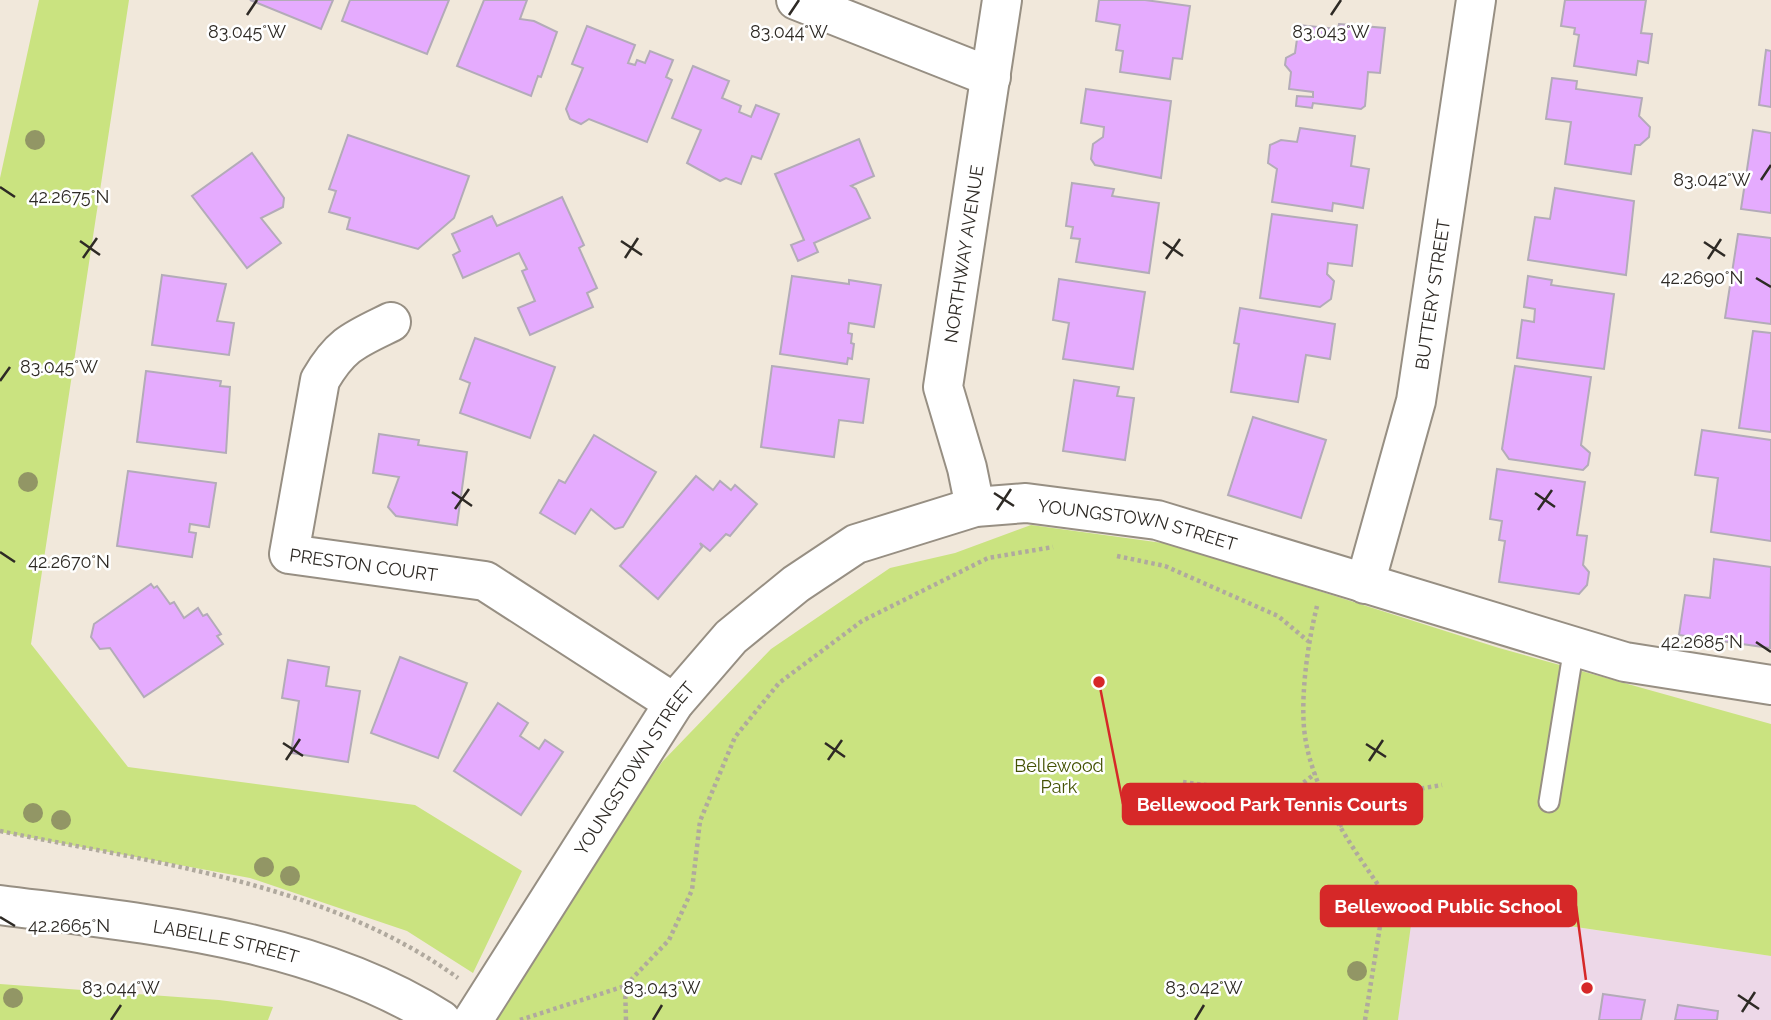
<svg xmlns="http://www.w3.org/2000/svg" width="1771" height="1020" viewBox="0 0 1771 1020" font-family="Raleway,sans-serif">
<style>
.education{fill:#edd8e8}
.green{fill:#cae380}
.building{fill:#e5abfe;stroke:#b3abb8;stroke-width:2}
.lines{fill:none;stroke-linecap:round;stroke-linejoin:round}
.lane-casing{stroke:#978f83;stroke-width:23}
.street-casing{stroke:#978f83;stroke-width:42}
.path{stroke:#b0a99e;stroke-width:4.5;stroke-dasharray:3.5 3.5;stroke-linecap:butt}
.lane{stroke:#fff;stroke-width:19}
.street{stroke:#fff;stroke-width:38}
.tree{fill:#929665}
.ticks{fill:none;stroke:#2e2a25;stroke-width:2.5}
.labels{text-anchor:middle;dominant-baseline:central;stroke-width:5;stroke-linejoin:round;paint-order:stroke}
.street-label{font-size:18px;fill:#2e2a25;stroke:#fff}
.park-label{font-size:18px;fill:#445204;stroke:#fff}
.ticks-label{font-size:18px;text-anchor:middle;fill:#2e2a25;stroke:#fff;stroke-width:5;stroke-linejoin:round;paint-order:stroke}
.leader{fill:none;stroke:#d62828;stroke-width:2.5}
.callout-dot{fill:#d62828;stroke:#fff;stroke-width:2.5}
.callout{fill:#d62828;stroke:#d62828;stroke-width:2.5}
.callout-label{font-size:19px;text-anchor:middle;font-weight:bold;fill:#fff}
</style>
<rect width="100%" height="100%" fill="#f1e8db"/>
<polygon class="education" points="1413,903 1771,956 1771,1020 1398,1020"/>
<g class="green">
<polygon points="39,0 129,0 31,644 128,767 415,805 522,871 473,973 407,931 250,878 0,832 0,178"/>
<polygon points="1031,525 1170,544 1499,648 1771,724 1771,956 1414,903 1398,1020 495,1020 574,893 662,762 771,649 890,568 955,553"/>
<polygon points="0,984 219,1000 273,1007 268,1020 0,1020"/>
</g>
<g class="building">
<polygon points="250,0 333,0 321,29"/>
<polygon points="350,0 449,0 427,54 342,21"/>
<polygon points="484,0 527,0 520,19 534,21 557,32 541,77 538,76 531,96 457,66"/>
<polygon points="1099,0 1145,0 1190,6 1182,59 1173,58 1170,79 1120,72 1123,51 1116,50 1120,25 1096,21"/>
<polygon points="1565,0 1646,0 1641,33 1652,34 1648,63 1638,61 1636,75 1574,66 1579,35 1574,34 1575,28 1561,26"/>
<polygon points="1339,24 1385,28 1380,73 1368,72 1365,106 1361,109 1313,103 1312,108 1296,106 1297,96 1313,97 1313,92 1289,89 1291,72 1285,65 1286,58 1295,53 1299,25 1338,29"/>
<polygon points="587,26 635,45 628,63 635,65 637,60 645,63 650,51 673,60 666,77 672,80 647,142 589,119 581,124 570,119 566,109 583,68 572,64"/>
<polygon points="1766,50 1771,51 1771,107 1759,105"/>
<polygon points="693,66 729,81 722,98 741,106 739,112 751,117 756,105 779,114 761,159 752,156 741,184 726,178 720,181 687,163 701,130 672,118"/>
<polygon points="1552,78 1577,81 1576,89 1642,98 1639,116 1650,127 1649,137 1640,145 1635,145 1631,174 1565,164 1571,122 1546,119"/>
<polygon points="1086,89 1171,101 1161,178 1095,165 1091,159 1093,144 1103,137 1104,127 1081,123"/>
<polygon points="1300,128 1355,136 1351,166 1369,169 1363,208 1333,203 1332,211 1272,202 1277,169 1268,163 1270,145 1281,140 1297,142"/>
<polygon points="1753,130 1771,133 1771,213 1741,209"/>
<polygon points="348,135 469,176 454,218 418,249 347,229 350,218 329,212 336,191 329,189"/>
<polygon points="859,139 874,176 851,186 856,189 870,218 814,243 818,252 798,261 791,245 804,240 775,174"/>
<polygon points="252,153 284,198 283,207 261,218 281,243 247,268 192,196"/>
<polygon points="1072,183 1114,189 1112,196 1159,203 1149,273 1076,262 1080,239 1071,238 1073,227 1066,226"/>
<polygon points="1555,188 1634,201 1626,275 1528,260 1535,217 1550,219"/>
<polygon points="562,197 584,245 579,248 597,288 587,293 593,307 530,335 518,308 535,301 522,271 527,269 519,253 463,278 453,255 460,251 452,234 492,216 497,226"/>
<polygon points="1272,214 1357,225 1352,266 1328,263 1327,274 1334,281 1331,299 1320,307 1260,298"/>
<polygon points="1738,234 1771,238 1771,324 1725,318"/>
<polygon points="162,275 226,284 217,321 234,323 229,355 152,345"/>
<polygon points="792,276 849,284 849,280 881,285 874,327 849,323 848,333 852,334 851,343 854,344 852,359 848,358 847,364 780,354"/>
<polygon points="1528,276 1552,280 1551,285 1614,294 1604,369 1517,358 1522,320 1534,322 1535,309 1524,307"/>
<polygon points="1059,279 1145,292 1133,369 1063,359 1069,323 1053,320"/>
<polygon points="1240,308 1335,324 1330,359 1306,355 1298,402 1231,392 1239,344 1234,343"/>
<polygon points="1753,331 1771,333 1771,432 1739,428"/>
<polygon points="475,338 555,367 530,438 460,413 470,383 460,379"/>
<polygon points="772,366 869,379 863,423 839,420 834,457 761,447"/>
<polygon points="1515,366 1591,377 1581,445 1590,453 1588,465 1583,470 1509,459 1502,449"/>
<polygon points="146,371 221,381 220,386 230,387 226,453 137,442"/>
<polygon points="1074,380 1119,387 1117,396 1134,398 1125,460 1063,451"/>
<polygon points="1253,417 1326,440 1301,518 1228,495"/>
<polygon points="1702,430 1771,440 1771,541 1711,532 1718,478 1695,475"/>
<polygon points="379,434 419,440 418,445 467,452 457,525 396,516 388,507 399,477 373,473"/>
<polygon points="594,435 656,472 623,527 615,529 591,509 575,534 540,513 559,480 565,483"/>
<polygon points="1497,469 1585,482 1577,535 1587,536 1583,565 1589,572 1587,585 1579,594 1499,582 1505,541 1499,540 1502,521 1490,519"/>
<polygon points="128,471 216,483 209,527 190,524 189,532 196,533 192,557 117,546"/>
<polygon points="696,476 713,490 720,481 731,490 735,485 757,504 730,536 726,534 710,551 700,543 702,547 658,599 620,566"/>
<polygon points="1714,559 1771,567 1770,648 1679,635 1685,595 1710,598"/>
<polygon points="151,584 154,588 157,586 170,604 174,602 184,618 198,608 203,616 207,614 221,634 217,636 223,644 144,697 110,648 100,649 91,637 94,624"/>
<polygon points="400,657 467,683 438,758 371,733"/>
<polygon points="288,660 329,667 326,686 360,691 348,762 291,753 299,701 282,698"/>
<polygon points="498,703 528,723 520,736 539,749 545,740 563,752 521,815 454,771"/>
<polygon points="1603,994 1645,1000 1641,1020 1599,1020"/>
<polygon points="1678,1005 1718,1011 1717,1020 1675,1020"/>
</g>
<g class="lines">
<g class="lane-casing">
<polyline id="lane" points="1549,802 1574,647"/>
</g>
<g class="street-casing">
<g id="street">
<polyline points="796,0 991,77"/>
<path id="s1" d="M391,322C354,340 341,344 320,380L289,554L485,581L674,703"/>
<path id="s2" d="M975,507L967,468L943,387L1002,0"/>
<path id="s3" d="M1365,584L1416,401L1476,0"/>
<path id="s4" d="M0,905C148,924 312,938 441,1020"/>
<path id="s5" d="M473,1020L674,703L731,637L796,584L856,544L975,507L1026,503L1157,520L1625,662L1771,685"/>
</g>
</g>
<g class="path">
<polyline points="1117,556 1165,566 1278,616 1308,641"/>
<path d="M1317,606C1308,642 1301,691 1304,728C1310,790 1351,845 1385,895L1365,1020"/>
<polyline points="1183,782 1286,796 1316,773"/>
<polyline points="1339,826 1400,792 1442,785"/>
<path d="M0,831C154,863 327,883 458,978"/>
<polyline points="520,1020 625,986"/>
<polyline points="626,1020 625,986 669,940 692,890 700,821 735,737 779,683 862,621 988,558 1053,547"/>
</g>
<use href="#lane" class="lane"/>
<use href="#street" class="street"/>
</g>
<g class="tree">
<circle cx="35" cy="140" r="10"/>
<circle cx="28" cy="482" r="10"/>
<circle cx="33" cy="813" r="10"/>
<circle cx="61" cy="820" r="10"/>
<circle cx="264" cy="867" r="10"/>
<circle cx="290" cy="876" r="10"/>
<circle cx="1357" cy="971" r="10"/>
<circle cx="13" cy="998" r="10"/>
</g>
<path class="ticks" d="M247,15L257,0M789,15L799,0M1331,15L1341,0M1761,180L1771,165M0,187L15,197M80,241L100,255M621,241L642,255M1163,242L1183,256M1704,242L1725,256M83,258L97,238M625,258L638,238M1166,259L1180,239M1708,259L1721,239M1756,278L1771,287M0,381L10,367M452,492L472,506M994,493L1014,506M1535,493L1555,507M455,509L469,489M997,510L1011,489M1538,510L1552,490M0,552L15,562M1756,642L1771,652M283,743L303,756M825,743L845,757M1366,744L1386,757M286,760L300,739M828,760L842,740M1369,761L1383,740M0,917L15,926M1738,995L1759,1009M1742,1012L1755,992M111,1020L121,1005M653,1020L662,1005M1195,1020L1204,1005"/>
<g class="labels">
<g class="street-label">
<text stroke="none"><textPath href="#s2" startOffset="259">NORTHWAY AVENUE</textPath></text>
<text stroke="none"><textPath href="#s3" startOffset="298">BUTTERY STREET</textPath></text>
<text stroke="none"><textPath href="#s5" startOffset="908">YOUNGSTOWN STREET</textPath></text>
<text stroke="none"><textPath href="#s1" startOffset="346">PRESTON COURT</textPath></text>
<text stroke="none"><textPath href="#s5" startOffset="299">YOUNGSTOWN STREET</textPath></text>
<text stroke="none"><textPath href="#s4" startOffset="229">LABELLE STREET</textPath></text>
</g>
<g class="park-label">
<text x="1059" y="765">Bellewood<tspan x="1059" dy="21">Park</tspan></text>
</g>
</g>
<g class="ticks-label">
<text x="247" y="38">83.045°W</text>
<text x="789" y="38">83.044°W</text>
<text x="1331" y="38">83.043°W</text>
<text x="1712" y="186">83.042°W</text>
<text x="69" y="203">42.2675°N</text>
<text x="1702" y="284">42.2690°N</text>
<text x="59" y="373">83.045°W</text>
<text x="69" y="568">42.2670°N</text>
<text x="1702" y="648">42.2685°N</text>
<text x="69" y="932">42.2665°N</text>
<text x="121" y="994">83.044°W</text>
<text x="662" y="994">83.043°W</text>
<text x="1204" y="994">83.042°W</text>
</g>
<path class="leader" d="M1099 682L1123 804M1587 988L1576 906"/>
<g class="callout-dot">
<circle cx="1099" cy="682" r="7"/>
<circle cx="1587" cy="988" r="7"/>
</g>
<g class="callout">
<rect x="1123" y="784" width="299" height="40" rx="7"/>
<rect x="1321" y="886" width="255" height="40" rx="7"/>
</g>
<g class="callout-label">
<text x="1272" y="811">Bellewood Park Tennis Courts</text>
<text x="1448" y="913">Bellewood Public School</text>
</g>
</svg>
